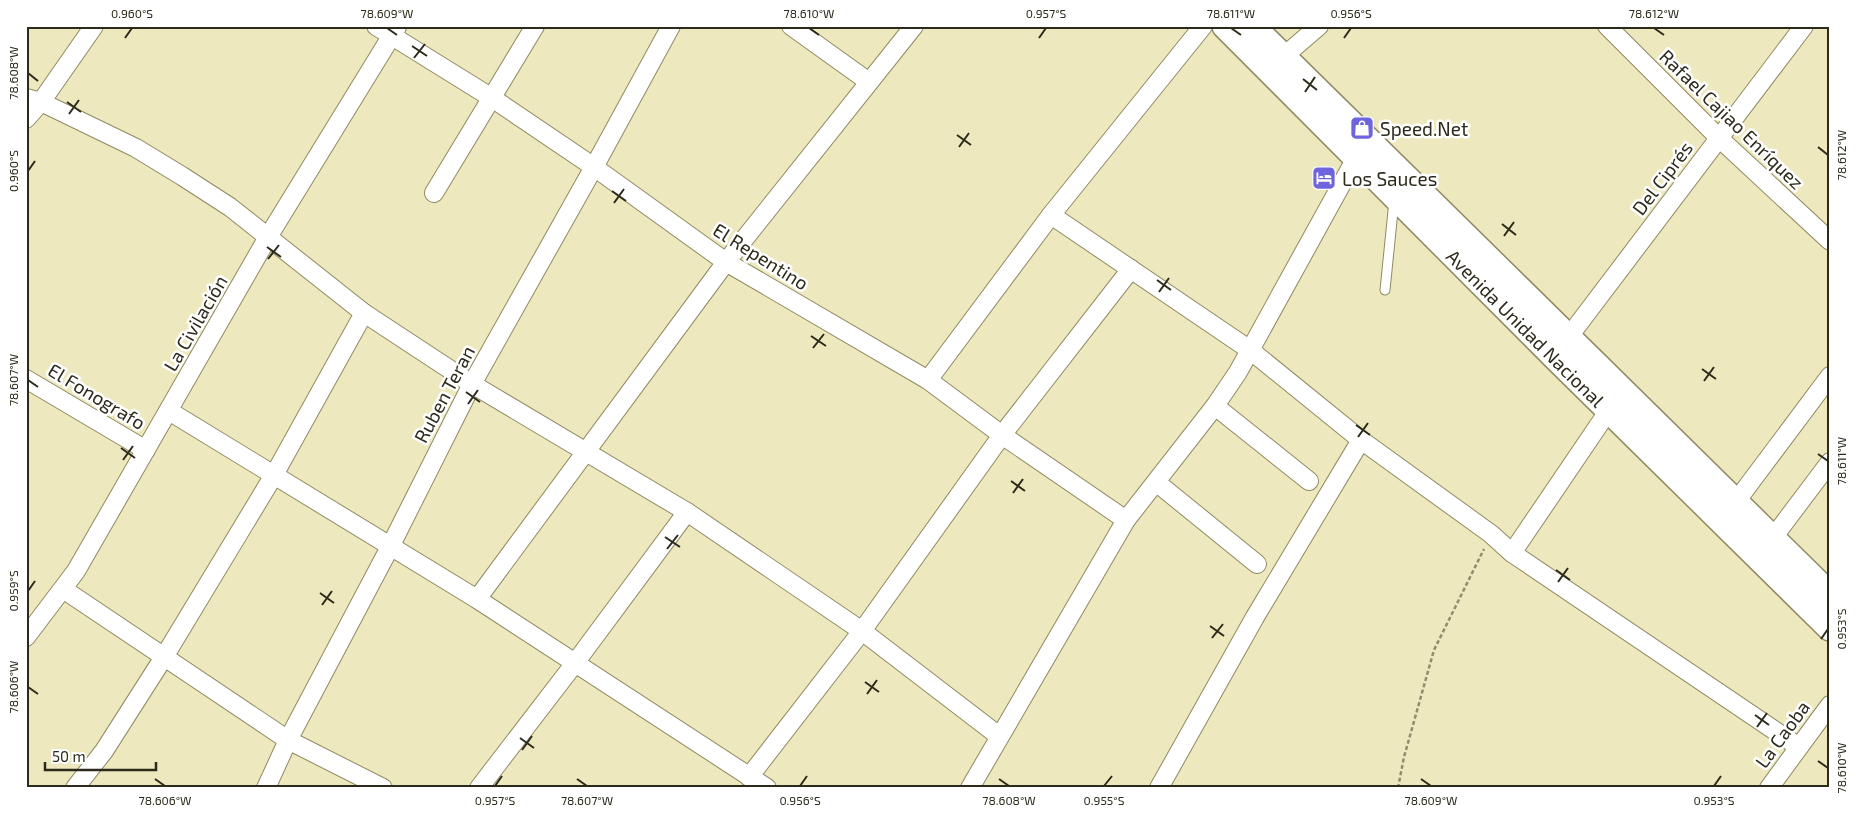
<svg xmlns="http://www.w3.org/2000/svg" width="1856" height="814" viewBox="0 0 1856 814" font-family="'Exo 2',sans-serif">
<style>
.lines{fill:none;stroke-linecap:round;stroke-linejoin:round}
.service-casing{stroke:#8f8a63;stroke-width:11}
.minor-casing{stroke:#8f8a63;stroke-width:20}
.secondary-casing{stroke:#8f8a63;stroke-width:28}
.path{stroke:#908d6f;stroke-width:2.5;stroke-dasharray:4 2.5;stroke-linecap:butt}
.service{stroke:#fff;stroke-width:9}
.minor{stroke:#fff;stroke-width:18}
.secondary{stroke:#fff;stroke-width:25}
.ticks{fill:none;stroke:#2c2a1a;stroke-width:2}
.labels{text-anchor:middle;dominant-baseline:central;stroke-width:5;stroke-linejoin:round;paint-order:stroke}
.street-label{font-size:19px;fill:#2c2a1a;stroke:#fff}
.poi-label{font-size:19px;fill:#2c2a1a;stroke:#fff;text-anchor:start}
.neatline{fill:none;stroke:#2c2a1a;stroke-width:2}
.ticks-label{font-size:12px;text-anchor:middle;fill:#2c2a1a}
</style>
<rect width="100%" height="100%" fill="#ede8bd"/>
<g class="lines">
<g class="service-casing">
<polyline id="service" points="1385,290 1394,201"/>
</g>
<g class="minor-casing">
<g id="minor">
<polyline points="376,26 492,98 594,167 726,262 928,380 1002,435 1126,520"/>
<polyline points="791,26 869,82"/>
<polyline points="1607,26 1719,138 1830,241"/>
<polyline points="1276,63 1319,26"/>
<polyline points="26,98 41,102 136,148 182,176 230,207 364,313 472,384 687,512 862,631 999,736"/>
<polyline points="26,119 41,102 94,26"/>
<polyline points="434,193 535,26"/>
<polyline points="1051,215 1250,350 1361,440 1491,534 1512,553 1799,747"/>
<polyline points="1561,347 1804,26"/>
<polyline points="26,379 146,450"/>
<polyline points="928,380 1051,215 1203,26"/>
<polyline points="1215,406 1309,481"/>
<polyline points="169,411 477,599 767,788"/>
<polyline points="1156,482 1257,564"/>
<polyline points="1735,503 1830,376"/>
<polyline points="1772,539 1830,462"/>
<polyline points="1512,553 1609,410"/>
<polyline points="63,589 288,740 383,788"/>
<polyline points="477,599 726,262 914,26"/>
<polyline points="26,637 76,571 268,237 397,27"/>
<polyline points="749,777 862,631 1002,435 1131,269"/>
<polyline points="75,788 104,751 164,657 274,475 364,313"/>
<polyline points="266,788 288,740 390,547 472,384 594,167 671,26"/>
<polyline points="479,788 575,663 687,512"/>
<polyline points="970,788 1126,520 1215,406 1238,372 1356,158"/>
<polyline points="1159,788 1255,617 1361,440"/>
<polyline points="1769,788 1830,705"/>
</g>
</g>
<g class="secondary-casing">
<g id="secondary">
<path id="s1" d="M1225,26L1554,356L1830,628"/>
<polyline points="1252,26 1830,595"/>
</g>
</g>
<polyline class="path" points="1398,788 1404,757 1434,650 1484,549"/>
<use href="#service" class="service"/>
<use href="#minor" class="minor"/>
<use href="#secondary" class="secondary"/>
</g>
<path class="ticks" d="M387,28L397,35M809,28L819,35M1231,28L1241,35M1654,28L1664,35M125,38L132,28M1039,38L1046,28M1344,38L1351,28M412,46L427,56M414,58L425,44M28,73L38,81M1303,79L1317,90M1305,92L1315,77M67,102L81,112M69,114L79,100M957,135L971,145M959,147L969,133M1818,147L1828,155M28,171L35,161M612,191L626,201M614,203L624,189M1502,224L1516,235M1504,236L1514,222M267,247L281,257M268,259L279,245M1157,280L1171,290M1159,292L1169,278M811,336L826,346M813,348L824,334M1702,369L1716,379M28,380L38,387M1704,381L1714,367M466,392L480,402M468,404L478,390M1356,425L1370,435M1358,437L1368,423M121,448L135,458M1818,454L1828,461M123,460L133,446M1011,481L1025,491M1013,493L1023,479M665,537L680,547M667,549L678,535M1556,570L1570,580M1558,582L1568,568M28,591L35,581M320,593L334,603M322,605L332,591M1210,626L1224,636M1212,638L1223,624M1821,639L1828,629M865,682L879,692M28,687L38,694M867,694L877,680M1755,715L1769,725M1757,727L1767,713M520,738L534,748M522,750L532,736M1818,761L1828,768M155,779L165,786M577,779L587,786M999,779L1009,786M1421,779L1431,786M495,786L502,776M800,786L807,776M1104,786L1112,776M1714,786L1721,776"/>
<defs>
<g id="shop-square" transform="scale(1.25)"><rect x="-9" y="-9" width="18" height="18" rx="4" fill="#6d64de" stroke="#fff"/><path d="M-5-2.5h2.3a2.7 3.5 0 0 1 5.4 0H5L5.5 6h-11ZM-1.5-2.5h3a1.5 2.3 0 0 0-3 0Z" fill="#fff"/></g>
<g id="hotel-square" transform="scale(1.25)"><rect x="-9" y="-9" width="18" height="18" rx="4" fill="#6d64de" stroke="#fff"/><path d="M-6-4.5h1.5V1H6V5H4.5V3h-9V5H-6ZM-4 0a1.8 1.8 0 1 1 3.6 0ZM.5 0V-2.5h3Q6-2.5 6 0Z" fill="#fff"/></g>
</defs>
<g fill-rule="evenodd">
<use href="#shop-square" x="1362" y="128"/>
<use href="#hotel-square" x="1324" y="178"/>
</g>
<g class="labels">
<g class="street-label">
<text transform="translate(1732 119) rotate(44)">Rafael Cajiao Enríquez</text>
<text transform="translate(1662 178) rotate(-53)">Del Ciprés</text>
<text transform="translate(761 256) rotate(32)">El Repentino</text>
<text transform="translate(195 323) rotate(-60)">La Civilación</text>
<text stroke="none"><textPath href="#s1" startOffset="426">Avenida Unidad Nacional</textPath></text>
<text transform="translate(444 394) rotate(-62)">Ruben Teran</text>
<text transform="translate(97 396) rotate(31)">El Fonografo</text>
<text transform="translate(1782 734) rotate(-54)">La Caoba</text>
</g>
<g class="poi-label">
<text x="1380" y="128">Speed.Net</text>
<text x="1342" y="178">Los Sauces</text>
</g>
</g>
<rect width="1856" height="814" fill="none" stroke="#ffffff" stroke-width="55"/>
<path d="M45 762v8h111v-8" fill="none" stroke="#2c2a1a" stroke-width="2.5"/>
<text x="52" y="762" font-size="15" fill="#2c2a1a" stroke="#ffffff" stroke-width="4" paint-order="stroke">50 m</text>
<rect x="28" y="28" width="1800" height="758" class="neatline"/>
<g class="ticks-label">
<text x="132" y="18">0.960°S</text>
<text x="387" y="18">78.609°W</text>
<text x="809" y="18">78.610°W</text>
<text x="1046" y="18">0.957°S</text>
<text x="1231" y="18">78.611°W</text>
<text x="1351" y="18">0.956°S</text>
<text x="1654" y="18">78.612°W</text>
<text transform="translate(14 73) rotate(-90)" y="4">78.608°W</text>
<text transform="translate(1842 155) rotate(-90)" y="4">78.612°W</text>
<text transform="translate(14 171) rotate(-90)" y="4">0.960°S</text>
<text transform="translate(14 380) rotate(-90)" y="4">78.607°W</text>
<text transform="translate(1842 461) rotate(-90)" y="4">78.611°W</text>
<text transform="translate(14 591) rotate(-90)" y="4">0.959°S</text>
<text transform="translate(1842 629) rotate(-90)" y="4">0.953°S</text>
<text transform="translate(14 687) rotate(-90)" y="4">78.606°W</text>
<text transform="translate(1842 768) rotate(-90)" y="4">78.610°W</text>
<text x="165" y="805">78.606°W</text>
<text x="495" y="805">0.957°S</text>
<text x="587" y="805">78.607°W</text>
<text x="800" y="805">0.956°S</text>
<text x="1009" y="805">78.608°W</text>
<text x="1104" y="805">0.955°S</text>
<text x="1431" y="805">78.609°W</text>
<text x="1714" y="805">0.953°S</text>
</g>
</svg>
